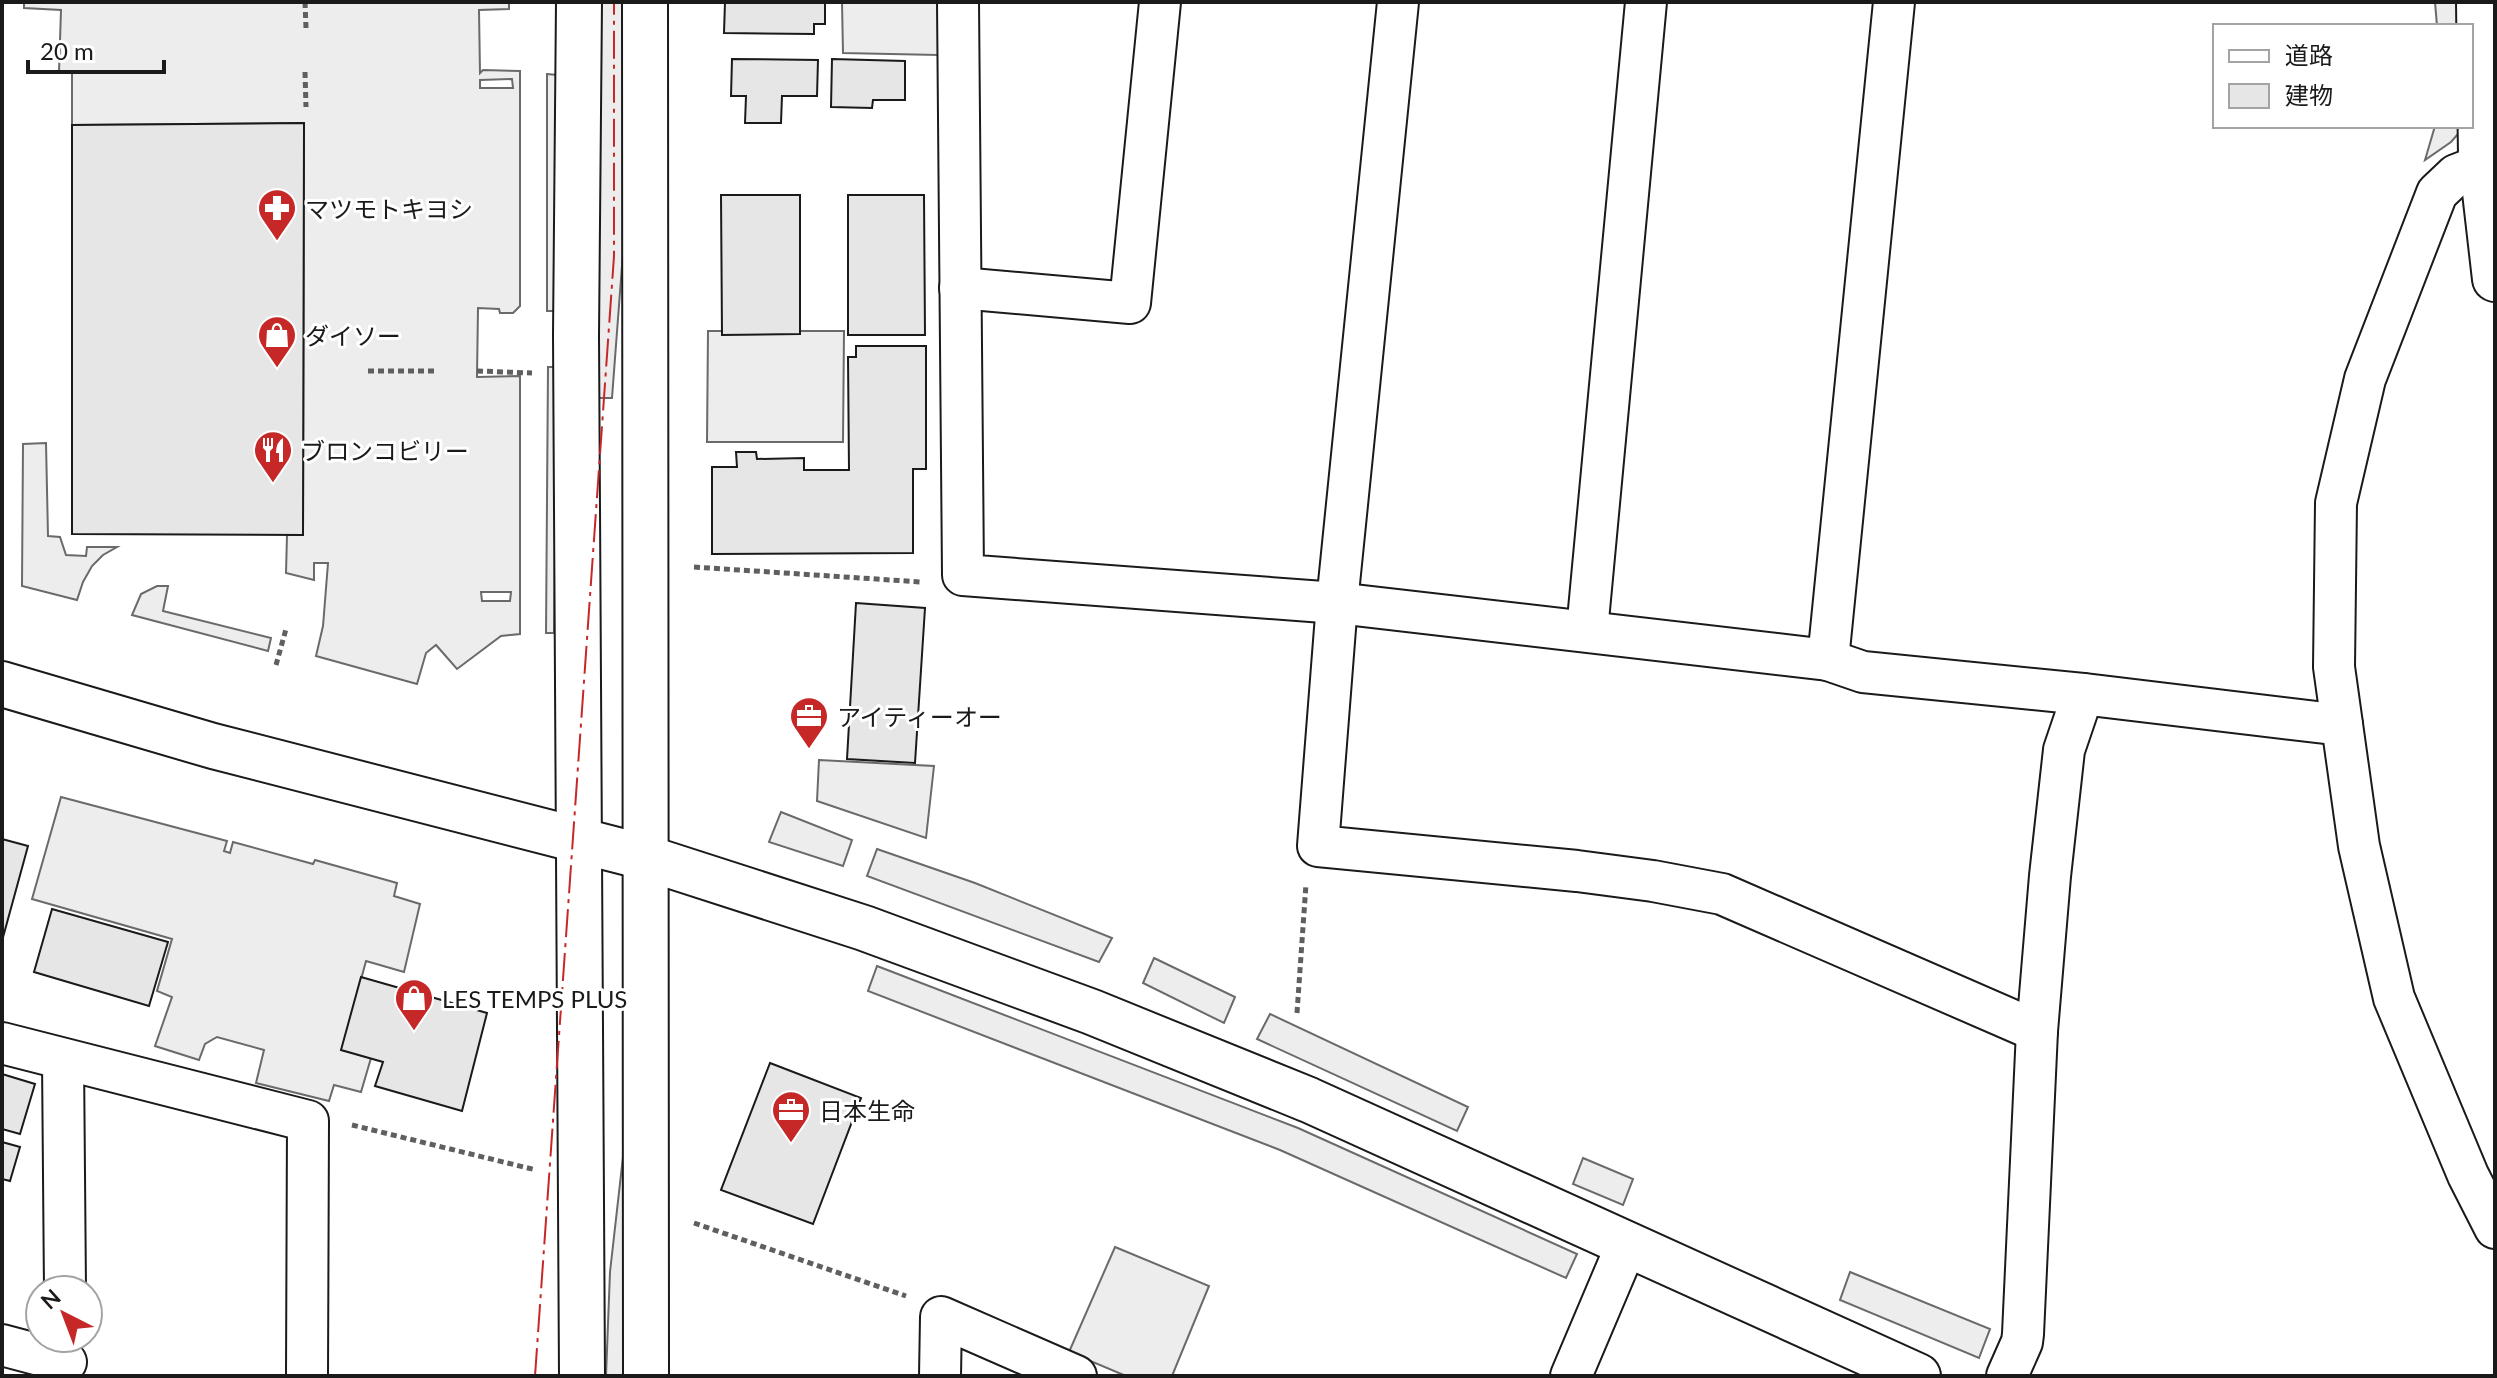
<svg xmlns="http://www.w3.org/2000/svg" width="2497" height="1378" viewBox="0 0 2497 1378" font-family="Lato,'Noto Sans JP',sans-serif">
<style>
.built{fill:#ededed;stroke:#6a6a6a;stroke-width:2;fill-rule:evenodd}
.building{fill:#e6e6e6;stroke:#1a1a1a;stroke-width:2}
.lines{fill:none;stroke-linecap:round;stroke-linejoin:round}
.street-casing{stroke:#1a1a1a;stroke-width:44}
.secondary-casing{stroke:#1a1a1a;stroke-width:48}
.path{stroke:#5f5f5f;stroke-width:5;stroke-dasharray:6 4;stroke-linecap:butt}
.street{stroke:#fff;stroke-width:40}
.secondary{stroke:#fff;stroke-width:44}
.power{stroke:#c62828;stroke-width:2;stroke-dasharray:28 6 4 6;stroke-linecap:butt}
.labels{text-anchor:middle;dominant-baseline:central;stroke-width:6;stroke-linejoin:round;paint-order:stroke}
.poi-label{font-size:24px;fill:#1a1a1a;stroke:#fff;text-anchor:start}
</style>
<rect width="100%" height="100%" fill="#fff"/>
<g class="built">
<path d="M24,2H509V9L479,10L480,73L483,70L520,71V306L513,313H500L499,309L478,308L477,377L520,376V634L501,636L457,669L436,645L426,653L417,684L316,656L323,626L328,563H314V580L286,573L287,535L303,534L304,123L72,125V72H59L61,10L24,8ZM480,80L512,79L513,88H480ZM481,592H511L510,601H482Z"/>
<polygon points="599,2 625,2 625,226 612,398 599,398"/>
<polygon points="842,2 938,2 938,55 843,53"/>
<polygon points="2435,2 2466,2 2467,26 2437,26"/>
<polygon points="547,74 557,75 557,311 547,311"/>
<polygon points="2435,126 2465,126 2451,142 2425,160"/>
<polygon points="708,331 844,331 843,442 707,442"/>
<polygon points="548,367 557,367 554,633 546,633"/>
<polygon points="46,443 48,536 60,537 66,555 86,556 87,547 117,547 103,555 92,566 83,582 77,600 22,586 23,444"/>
<polygon points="157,586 168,586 163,611 271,638 268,651 132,615 141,594"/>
<polygon points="819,760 934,766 926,838 817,801"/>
<polygon points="61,797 227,841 224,851 230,853 233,842 313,864 315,860 397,883 394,896 420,904 404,972 366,961 342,1050 371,1058 361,1092 334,1085 329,1101 256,1083 264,1050 217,1037 205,1044 199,1060 155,1046 172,997 157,991 172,939 32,899"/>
<polygon points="781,812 852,840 843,866 769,842"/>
<polygon points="877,849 975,883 1112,938 1099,962 867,876"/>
<polygon points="1154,958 1235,997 1224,1023 1143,983"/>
<polygon points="877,966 1298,1128 1577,1254 1566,1278 1280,1150 868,991"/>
<polygon points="1270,1014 1468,1107 1457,1131 1257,1039"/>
<polygon points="631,1156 631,1376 606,1376 610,1272 623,1157"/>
<polygon points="1583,1158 1633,1179 1623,1205 1573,1184"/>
<polygon points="1115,1247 1209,1286 1172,1376 1126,1376 1069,1352"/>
<polygon points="1850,1272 1990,1329 1979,1358 1840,1300"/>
</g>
<g class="building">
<polygon points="725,2 825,2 825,24 814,24 814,34 724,33"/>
<polygon points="732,59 818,60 817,96 782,96 781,123 745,123 746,96 731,96"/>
<polygon points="832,59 905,61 905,100 873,100 872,108 831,107"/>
<polygon points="304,123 303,535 72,534 72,125"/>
<polygon points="721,195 800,195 800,334 722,335"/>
<polygon points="848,195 924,195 925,335 848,335"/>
<polygon points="856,346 926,346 926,469 913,469 913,553 712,554 712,467 737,467 736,452 756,452 757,459 804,458 804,470 849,470 848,357 856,357"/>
<polygon points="856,603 925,608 915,763 847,759"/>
<polygon points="2,839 28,846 2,941"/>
<polygon points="52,909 168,942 149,1006 34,972"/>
<polygon points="361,977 487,1013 462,1111 375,1086 383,1062 341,1050"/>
<polygon points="770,1063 861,1098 813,1224 721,1190"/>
<polygon points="2,1074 35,1084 20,1134 2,1129"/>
<polygon points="2,1142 20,1147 10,1181 2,1179"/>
</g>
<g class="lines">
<g class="street-casing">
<g id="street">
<polyline points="958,2 963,575 1337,603 1828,660 1894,2"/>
<polyline points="1398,2 1337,603 1318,846 1577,871 1653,881 1722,894 2037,1031"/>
<polyline points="2482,165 2456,175 2437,193 2365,379 2336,503 2334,667 2359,846 2394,998 2468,1175 2495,1228"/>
<polyline points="960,288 1130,303 1160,2"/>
<polyline points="1587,631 1646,2"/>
<polyline points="1828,660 1863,672 2083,694 2342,725"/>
<polyline points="2,1043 308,1121 307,1376"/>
<polyline points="63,1059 65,1290"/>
<polyline points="2,1345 66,1362"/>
<polyline points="940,1376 941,1317 1076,1376"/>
<polyline points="1571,1376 1627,1244"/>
<polyline points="2007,1376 2022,1342 2023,1334 2037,1031 2050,876 2064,750 2083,694"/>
</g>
</g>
<g class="secondary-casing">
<g id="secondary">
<polyline points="579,2 576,335 582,1376"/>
<polyline points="645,2 646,1376"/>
<polyline points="2479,2 2481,157 2495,279"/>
<polyline points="2,684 213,746 644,857 864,928 1092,1012 1309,1100 1918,1376"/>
</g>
</g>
<g class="path">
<polyline points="305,2 306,28"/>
<polyline points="305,72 306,107"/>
<polyline points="368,371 435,371"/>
<polyline points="477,371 532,373"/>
<polyline points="694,567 921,582"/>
<polyline points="276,665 286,629"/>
<polyline points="1297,1013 1306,884"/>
<polyline points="352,1125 536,1170"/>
<polyline points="694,1223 906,1296"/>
</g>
<use href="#street" class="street"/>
<use href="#secondary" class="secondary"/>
<polyline class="power" points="535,1376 614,256 614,2"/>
</g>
<defs>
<g id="pharmacy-pin" transform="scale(2)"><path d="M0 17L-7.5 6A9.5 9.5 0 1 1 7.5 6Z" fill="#c62828" stroke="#fff"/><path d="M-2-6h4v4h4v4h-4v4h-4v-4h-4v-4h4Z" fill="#fff"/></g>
<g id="shop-pin" transform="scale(2)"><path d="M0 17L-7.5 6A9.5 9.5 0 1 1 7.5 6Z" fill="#c62828" stroke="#fff"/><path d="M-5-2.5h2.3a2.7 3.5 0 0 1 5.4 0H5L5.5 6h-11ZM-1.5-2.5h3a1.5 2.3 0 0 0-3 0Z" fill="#fff"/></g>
<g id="restaurant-pin" transform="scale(2)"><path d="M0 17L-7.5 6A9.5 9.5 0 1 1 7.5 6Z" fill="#c62828" stroke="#fff"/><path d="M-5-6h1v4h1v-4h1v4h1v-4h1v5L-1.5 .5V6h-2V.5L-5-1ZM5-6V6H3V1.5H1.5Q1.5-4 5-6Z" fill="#fff"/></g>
<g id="office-pin" transform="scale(2)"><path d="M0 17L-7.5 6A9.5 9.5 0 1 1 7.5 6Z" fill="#c62828" stroke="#fff"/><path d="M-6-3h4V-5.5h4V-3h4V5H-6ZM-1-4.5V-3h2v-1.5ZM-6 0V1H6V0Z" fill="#fff"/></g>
</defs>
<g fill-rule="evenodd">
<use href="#pharmacy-pin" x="277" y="208"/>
<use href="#shop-pin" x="277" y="335"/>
<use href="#restaurant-pin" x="273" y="450"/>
<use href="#office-pin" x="809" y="716"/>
<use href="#shop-pin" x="414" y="998"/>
<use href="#office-pin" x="791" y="1110"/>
</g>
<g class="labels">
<g class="poi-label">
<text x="305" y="208">マツモトキヨシ</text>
<text x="305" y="335">ダイソー</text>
<text x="301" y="450">ブロンコビリー</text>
<text x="837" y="716">アイティーオー</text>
<text x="442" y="998">LES TEMPS PLUS</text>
<text x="819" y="1110">日本生命</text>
</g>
</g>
<rect width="2497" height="1378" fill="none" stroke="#1a1a1a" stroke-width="8"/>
<rect x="2213" y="24" width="260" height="104" fill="#ffffff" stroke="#a3a3a3" stroke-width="2"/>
<rect x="2229" y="50" width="40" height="12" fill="#ffffff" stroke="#a3a3a3" stroke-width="2"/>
<text x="2285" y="64" font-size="24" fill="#1a1a1a">道路</text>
<rect x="2229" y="84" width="40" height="24" fill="#e6e6e6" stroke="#a3a3a3" stroke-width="2"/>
<text x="2285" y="104" font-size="24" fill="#1a1a1a">建物</text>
<g transform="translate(64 1314) rotate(318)"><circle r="38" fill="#ffffff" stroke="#a3a3a3" stroke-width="2"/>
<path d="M0-6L14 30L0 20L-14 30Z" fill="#c62828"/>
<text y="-12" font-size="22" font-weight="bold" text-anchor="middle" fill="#1a1a1a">N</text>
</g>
<path d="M28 60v12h136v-12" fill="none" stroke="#1a1a1a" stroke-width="4"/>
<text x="40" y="60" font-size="24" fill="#1a1a1a" stroke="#ffffff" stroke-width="6" paint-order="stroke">20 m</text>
</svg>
